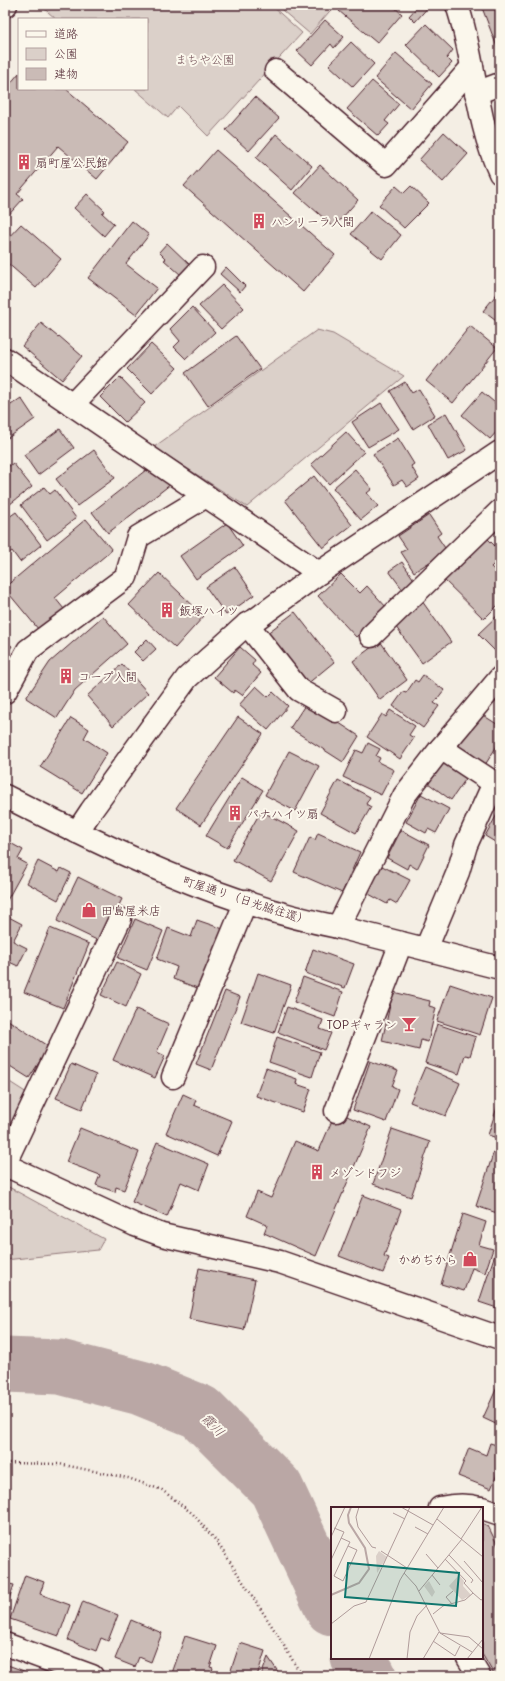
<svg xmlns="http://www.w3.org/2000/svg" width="505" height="1681" viewBox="0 0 505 1681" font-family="Delius,'Klee One',sans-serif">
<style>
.green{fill:#dbd0c9;stroke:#92787a}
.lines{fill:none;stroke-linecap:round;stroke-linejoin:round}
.river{stroke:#baa7a5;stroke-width:55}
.building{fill:#cabbb6;stroke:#4a1f2b}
.minor-casing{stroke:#4a1f2b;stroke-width:25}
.path{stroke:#4a1f2b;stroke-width:2.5;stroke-dasharray:1 3;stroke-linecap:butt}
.minor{stroke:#fbf7ec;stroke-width:22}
.labels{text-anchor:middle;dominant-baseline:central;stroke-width:4;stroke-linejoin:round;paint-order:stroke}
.park-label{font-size:12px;fill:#6e4b52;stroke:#fbf7ec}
.poi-label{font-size:12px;fill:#4a1f2b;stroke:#fbf7ec;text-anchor:start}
.street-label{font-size:12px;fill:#4a1f2b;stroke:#fbf7ec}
.water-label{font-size:13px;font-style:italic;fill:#714f56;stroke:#fbf7ec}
.inset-river{fill:none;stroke:#baa7a5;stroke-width:2}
.inset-road{fill:none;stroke:#b09b9a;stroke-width:1}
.view{fill:#0f766e;fill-opacity:0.15;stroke:#0f766e;stroke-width:2}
.inset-edge{fill:none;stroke:#4a1f2b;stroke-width:2}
</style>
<rect width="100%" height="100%" fill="#f4eee4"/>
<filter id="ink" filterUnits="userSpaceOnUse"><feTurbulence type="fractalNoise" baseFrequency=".025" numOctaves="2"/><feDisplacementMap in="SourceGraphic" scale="8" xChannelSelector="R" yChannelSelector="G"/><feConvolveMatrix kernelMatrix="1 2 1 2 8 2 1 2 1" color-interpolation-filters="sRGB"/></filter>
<g filter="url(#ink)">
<g class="green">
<polygon points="40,5 271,5 302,33 208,136 178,106 168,118 135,89 147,89 147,19 56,19"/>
<polygon points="276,5 335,5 310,34"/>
<polygon points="317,330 333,334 404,376 247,507 154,447"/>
<polygon points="5,1079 30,1095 5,1145"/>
<polygon points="5,1185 104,1239 98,1250 5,1260"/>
</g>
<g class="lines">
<g class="river">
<polyline points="5,1365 60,1367 141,1388 200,1412 276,1488 332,1608"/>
<polyline points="358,1658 369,1676"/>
</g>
</g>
<g class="building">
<polygon points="345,5 392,5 402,14 377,43 339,11"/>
<polygon points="419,5 430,5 415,22 409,16"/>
<polygon points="481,5 500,5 500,45 497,47"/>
<polygon points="325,20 344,37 334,48 331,44 312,65 297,51"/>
<polygon points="426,24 453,50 447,58 452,63 439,77 406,45"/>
<polygon points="351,42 374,64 353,87 329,65"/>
<polygon points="396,53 432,84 411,109 375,78"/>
<polygon points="19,73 19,89 66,89 128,142 97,179 58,146 17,194 23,199 5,219 5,90"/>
<polygon points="372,81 399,104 385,121 389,124 378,136 347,109"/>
<polygon points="255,97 279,118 249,151 226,130"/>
<polygon points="444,132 468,154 443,182 419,160"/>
<polygon points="276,134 312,166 292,190 256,158"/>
<polygon points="216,150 335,255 303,292 184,186"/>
<polygon points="320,165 358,200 334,227 295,193"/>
<polygon points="396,186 404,193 411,186 429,203 404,228 379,205"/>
<polygon points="87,194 105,211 102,213 114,224 104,236 74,208"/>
<polygon points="371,211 401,235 382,259 351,234"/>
<polygon points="132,221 149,235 126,264 157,288 136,315 88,278"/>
<polygon points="21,224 61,259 36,288 5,261 5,241"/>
<polygon points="167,243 190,265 181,275 164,260 166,259 159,252"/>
<polygon points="226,267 245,286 240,292 220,274"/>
<polygon points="222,285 244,308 221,329 199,306"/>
<polygon points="500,290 500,324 483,311"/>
<polygon points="192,307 215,332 186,359 174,347 180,341 170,329"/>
<polygon points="41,323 58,337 59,336 82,356 62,380 22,346"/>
<polygon points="470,326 497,348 453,403 426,381"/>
<polygon points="236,336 260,369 208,406 185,373"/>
<polygon points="151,344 177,368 152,394 127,369"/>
<polygon points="120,377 145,403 125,422 100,397"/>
<polygon points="405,382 412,393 419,389 435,415 413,429 390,391"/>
<polygon points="482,392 500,407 500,428 490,439 462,415"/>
<polygon points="21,398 35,419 5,440 5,409"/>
<polygon points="381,403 399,429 368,447 352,422"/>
<polygon points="446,413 467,450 448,460 428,424"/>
<polygon points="60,429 74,448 38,475 24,455"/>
<polygon points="346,432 364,452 329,484 311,464"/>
<polygon points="398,438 414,464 411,466 419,479 407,487 402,480 394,485 373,454"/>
<polygon points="94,450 115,478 77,506 56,479"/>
<polygon points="13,463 32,487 5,508 5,469"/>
<polygon points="355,469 372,489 367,493 378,506 361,520 333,488"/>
<polygon points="146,470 171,484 108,533 92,512"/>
<polygon points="314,476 352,525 323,548 285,500"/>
<polygon points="44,487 50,494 55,490 76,518 47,540 21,505"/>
<polygon points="16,512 41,545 20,562 12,551 5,556 5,520"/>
<polygon points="429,515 441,533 437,536 447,551 414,572 401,552 407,549 398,536"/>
<polygon points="86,519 112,550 55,598 64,609 39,630 5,589 5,587"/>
<polygon points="227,523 243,546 196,579 180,556"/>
<polygon points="484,535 500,551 500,558 491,567 500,575 500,603 484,619 442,578"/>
<polygon points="402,562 415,581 403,590 389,571"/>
<polygon points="235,567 254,595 226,615 206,587"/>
<polygon points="159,573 204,616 175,648 129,605"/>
<polygon points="341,574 360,593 367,586 387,608 356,637 318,596"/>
<polygon points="422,601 451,642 422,663 393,623"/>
<polygon points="295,612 334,662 306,685 266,634"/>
<polygon points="500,613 500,648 496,652 478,634"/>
<polygon points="103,616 127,644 75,690 57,718 26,698 50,662"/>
<polygon points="147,639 156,649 143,661 134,652"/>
<polygon points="380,641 407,680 380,700 353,661"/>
<polygon points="5,642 12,646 5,657"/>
<polygon points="240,647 255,660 252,665 261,673 242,695 235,690 233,693 214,677"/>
<polygon points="122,664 148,693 113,726 87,696"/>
<polygon points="423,675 444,690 434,703 439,706 423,728 393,706 403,692 406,693 415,680 418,682"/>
<polygon points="256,686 268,697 273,692 288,706 268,730 239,705"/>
<polygon points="307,702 359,736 343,762 290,728"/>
<polygon points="390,710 415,726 409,735 414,738 400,759 367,737 382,714 386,717"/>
<polygon points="478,712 500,726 500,741 485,765 456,747"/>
<polygon points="238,717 263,734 201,825 176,808"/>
<polygon points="71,718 89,729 84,738 107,753 82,793 40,767"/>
<polygon points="368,743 380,749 376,756 380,758 378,762 394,770 381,795 343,777 356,750 363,753"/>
<polygon points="289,751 319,766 295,811 265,795"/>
<polygon points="447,757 470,773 451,800 428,783"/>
<polygon points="242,777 263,790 227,848 206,836"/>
<polygon points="338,780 370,797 366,804 371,807 356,833 320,813"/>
<polygon points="421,794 449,809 436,833 428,829 426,833 406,822"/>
<polygon points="500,809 500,845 485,836"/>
<polygon points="261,811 299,831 271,881 233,860"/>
<polygon points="401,830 429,845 417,869 409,864 407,869 387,858"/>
<polygon points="318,833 360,852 342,893 294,872 310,837 315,840"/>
<polygon points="5,840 23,850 18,859 27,864 5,904"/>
<polygon points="38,861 59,872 61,868 71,873 58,900 27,883"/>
<polygon points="382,866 410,880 397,904 390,900 387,904 367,893"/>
<polygon points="78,877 122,899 101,942 57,921"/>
<polygon points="5,915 22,924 13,941 27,948 18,966 5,960"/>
<polygon points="135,919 163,931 147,970 118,958"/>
<polygon points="197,920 226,930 219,951 214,949 200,989 173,979 177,967 157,959 168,928 191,937"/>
<polygon points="50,928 89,944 63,1008 24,992"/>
<polygon points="313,949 354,964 345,988 305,973"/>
<polygon points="117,962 141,974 126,1007 101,995"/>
<polygon points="258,973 291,985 274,1033 241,1022"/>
<polygon points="303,977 343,992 335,1017 294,1002"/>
<polygon points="450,984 492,998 480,1035 437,1021"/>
<polygon points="225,991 240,997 211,1070 196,1064"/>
<polygon points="393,992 430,1001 429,1006 436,1008 428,1042 421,1040 419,1050 382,1041"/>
<polygon points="287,1007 323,1020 320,1029 331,1033 324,1050 278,1032"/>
<polygon points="136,1009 169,1024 157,1052 165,1056 155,1078 113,1060"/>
<polygon points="5,1018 49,1047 29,1078 5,1063"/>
<polygon points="437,1024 476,1037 470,1056 465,1055 459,1074 425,1063"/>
<polygon points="277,1037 320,1052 312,1077 269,1062"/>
<polygon points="370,1061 398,1071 392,1086 398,1089 386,1122 353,1110"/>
<polygon points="71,1064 96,1075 82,1109 56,1098"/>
<polygon points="425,1067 460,1083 446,1116 410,1102"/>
<polygon points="266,1068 297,1079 296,1084 311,1089 303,1112 256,1096"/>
<polygon points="183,1094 196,1100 194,1105 232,1121 217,1156 166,1133"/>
<polygon points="500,1098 500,1139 488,1135"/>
<polygon points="336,1111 371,1127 316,1256 264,1233 267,1225 247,1216 257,1192 271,1198 295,1141 319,1151"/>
<polygon points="80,1128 139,1152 124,1190 116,1187 115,1192 96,1185 100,1175 66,1162"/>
<polygon points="392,1129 430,1142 411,1197 373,1184"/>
<polygon points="157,1142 209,1164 199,1190 181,1182 167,1217 132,1202"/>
<polygon points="494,1151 500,1153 500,1214 476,1206"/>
<polygon points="363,1195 401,1210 384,1256 389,1258 383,1273 339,1256"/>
<polygon points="463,1214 486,1222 479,1245 493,1249 485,1273 472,1268 464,1291 441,1284"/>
<polygon points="497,1248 500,1249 500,1309 479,1302"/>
<polygon points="199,1268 255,1280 244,1330 189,1319"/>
<polygon points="499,1383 500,1383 500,1426 483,1418"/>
<polygon points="490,1443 500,1446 500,1467 491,1489 458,1476 469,1448 486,1455"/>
<polygon points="482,1523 488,1526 500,1550 500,1676 495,1676 482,1654"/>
<polygon points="25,1575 44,1582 40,1594 70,1605 59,1636 10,1619"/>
<polygon points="5,1583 14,1585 5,1610"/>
<polygon points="83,1601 118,1615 108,1641 101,1638 96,1651 68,1640"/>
<polygon points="131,1620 162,1633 151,1662 139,1657 135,1667 115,1659"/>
<polygon points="185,1636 217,1646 210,1667 213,1668 210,1676 171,1676"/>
<polygon points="240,1643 265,1651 257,1676 229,1676"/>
<polygon points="268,1657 281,1676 261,1676"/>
<polygon points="5,1664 32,1674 31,1676 5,1676"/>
</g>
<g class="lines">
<g class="minor-casing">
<g id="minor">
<path d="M457,5C476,60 475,120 500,173"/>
<polyline points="5,6 6,5"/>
<polyline points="276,71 386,165 472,67"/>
<polyline points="476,93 500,84"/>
<polyline points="5,359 319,573"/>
<polyline points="72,405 203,267"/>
<polyline points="247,624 299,690 336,711"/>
<polyline points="371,636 500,511"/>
<polyline points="5,692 28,650 126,577 138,537 206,496"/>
<path d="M5,796C111,850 221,904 338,927L500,968"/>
<polyline points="77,832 91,811 187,678 247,624 255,620 319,573 500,452"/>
<polyline points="338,927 404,796 441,748 500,678"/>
<polyline points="426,949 458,872 466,845 494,783 441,748"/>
<polyline points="173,1077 246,901"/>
<polyline points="336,1111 401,943"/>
<polyline points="5,1163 120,919"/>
<polyline points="5,1165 135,1225 162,1235 280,1262 500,1338"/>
<path d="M440,1508C454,1505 466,1504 480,1508"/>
<polyline points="482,1508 500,1514"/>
<polyline points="5,1644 92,1676"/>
<polyline points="468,1658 479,1676"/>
</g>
</g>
<polyline class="path" points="5,1463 59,1464 128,1478 162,1490 193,1514 217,1542 277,1634 302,1676"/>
<use href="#minor" class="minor"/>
</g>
</g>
<defs>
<g id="building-bare" transform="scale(1.2)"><path d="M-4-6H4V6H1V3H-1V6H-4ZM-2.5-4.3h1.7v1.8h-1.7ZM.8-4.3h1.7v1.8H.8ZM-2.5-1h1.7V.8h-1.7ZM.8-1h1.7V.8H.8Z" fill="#d1495b" stroke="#fbf7ec" stroke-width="2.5" paint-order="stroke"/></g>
<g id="shop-bare" transform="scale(1.2)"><path d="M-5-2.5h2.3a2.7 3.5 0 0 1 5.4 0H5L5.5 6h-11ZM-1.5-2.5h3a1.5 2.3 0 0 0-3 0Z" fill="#d1495b" stroke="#fbf7ec" stroke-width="2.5" paint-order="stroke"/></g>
<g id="bar-bare" transform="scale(1.2)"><path d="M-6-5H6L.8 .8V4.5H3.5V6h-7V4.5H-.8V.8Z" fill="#d1495b" stroke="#fbf7ec" stroke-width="2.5" paint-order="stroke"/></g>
</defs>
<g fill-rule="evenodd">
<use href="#building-bare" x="24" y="162"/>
<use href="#building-bare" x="259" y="221"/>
<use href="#building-bare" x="167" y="610"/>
<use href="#building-bare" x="66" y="676"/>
<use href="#building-bare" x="235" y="813"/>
<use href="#shop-bare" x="89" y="910"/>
<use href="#bar-bare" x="409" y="1024"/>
<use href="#building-bare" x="317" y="1172"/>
<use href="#shop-bare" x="470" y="1259"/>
</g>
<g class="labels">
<g class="park-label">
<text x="205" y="59">まちや公園</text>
</g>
<g class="poi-label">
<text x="36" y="162">扇町屋公民館</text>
<text x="271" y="221">ハンリーラ入間</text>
<text x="179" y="610">飯塚ハイツ</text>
<text x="78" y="676">コープ入間</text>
<text x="247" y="813">パナハイツ扇</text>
<text x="101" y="910">田島屋米店</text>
<text x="397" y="1024" text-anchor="end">TOPギャラン</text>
<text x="329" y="1172">メゾンドフジ</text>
<text x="458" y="1259" text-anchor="end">かめぢから</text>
</g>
<g class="street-label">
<text transform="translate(246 900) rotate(18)">町屋通り（日光脇往還）</text>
</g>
<g class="water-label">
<text transform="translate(213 1425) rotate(45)">霞川</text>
</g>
</g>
<g transform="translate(331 1507)">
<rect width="152" height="152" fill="#f4eee4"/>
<path d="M48,44L56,50L46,66L45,49ZM128,68L133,74L132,79L140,88L131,93L118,79ZM98,74L104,85L101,90L93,79Z" fill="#dbd0c9"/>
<path class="inset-river" d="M0,88L28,76L38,62L34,41L18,16L17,8L20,0"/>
<path class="inset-road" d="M28,0L25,10L27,20L41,40L45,41M70,0L102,18M62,6L74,12M106,12L152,50M84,20L97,27M0,30L14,0M10,31L19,35L17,39L3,69L12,74L26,43L17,39M130,32L151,0M50,44L76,61M95,47L107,61M118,48L142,73L140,76M114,52L135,74L133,76L142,86L150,93L152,92M0,53L13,25L3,21M133,54L152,76M73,66L85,79L109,126L141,145M101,68L109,78M88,84L131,32M121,97L115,90L122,84M102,107L112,99L134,93L142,86M0,117L23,99L35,95L79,0M109,126L138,130L152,142M102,134L124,149L129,139M38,152L69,73L113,0M76,152L79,125L86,109L96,98M92,152L108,125M136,152L152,132"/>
<path class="view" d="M17,56L128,66L125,99L14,90Z"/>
<rect width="152" height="152" class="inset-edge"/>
</g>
<rect width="505" height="1681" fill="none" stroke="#fbf7ec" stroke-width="20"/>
<rect x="10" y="10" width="485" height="1661" fill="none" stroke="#4a1f2b" stroke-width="1.5" filter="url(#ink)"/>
<rect x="18" y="18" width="130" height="72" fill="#fbf7ec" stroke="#b4a19f"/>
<rect x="26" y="31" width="20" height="6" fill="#fbf7ec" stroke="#b4a19f"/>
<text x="54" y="38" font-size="12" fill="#4a1f2b">道路</text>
<rect x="26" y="48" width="20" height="12" fill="#dbd0c9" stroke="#b4a19f"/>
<text x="54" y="58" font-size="12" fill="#4a1f2b">公園</text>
<rect x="26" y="68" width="20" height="12" fill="#cabbb6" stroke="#b4a19f"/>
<text x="54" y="78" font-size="12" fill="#4a1f2b">建物</text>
</svg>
